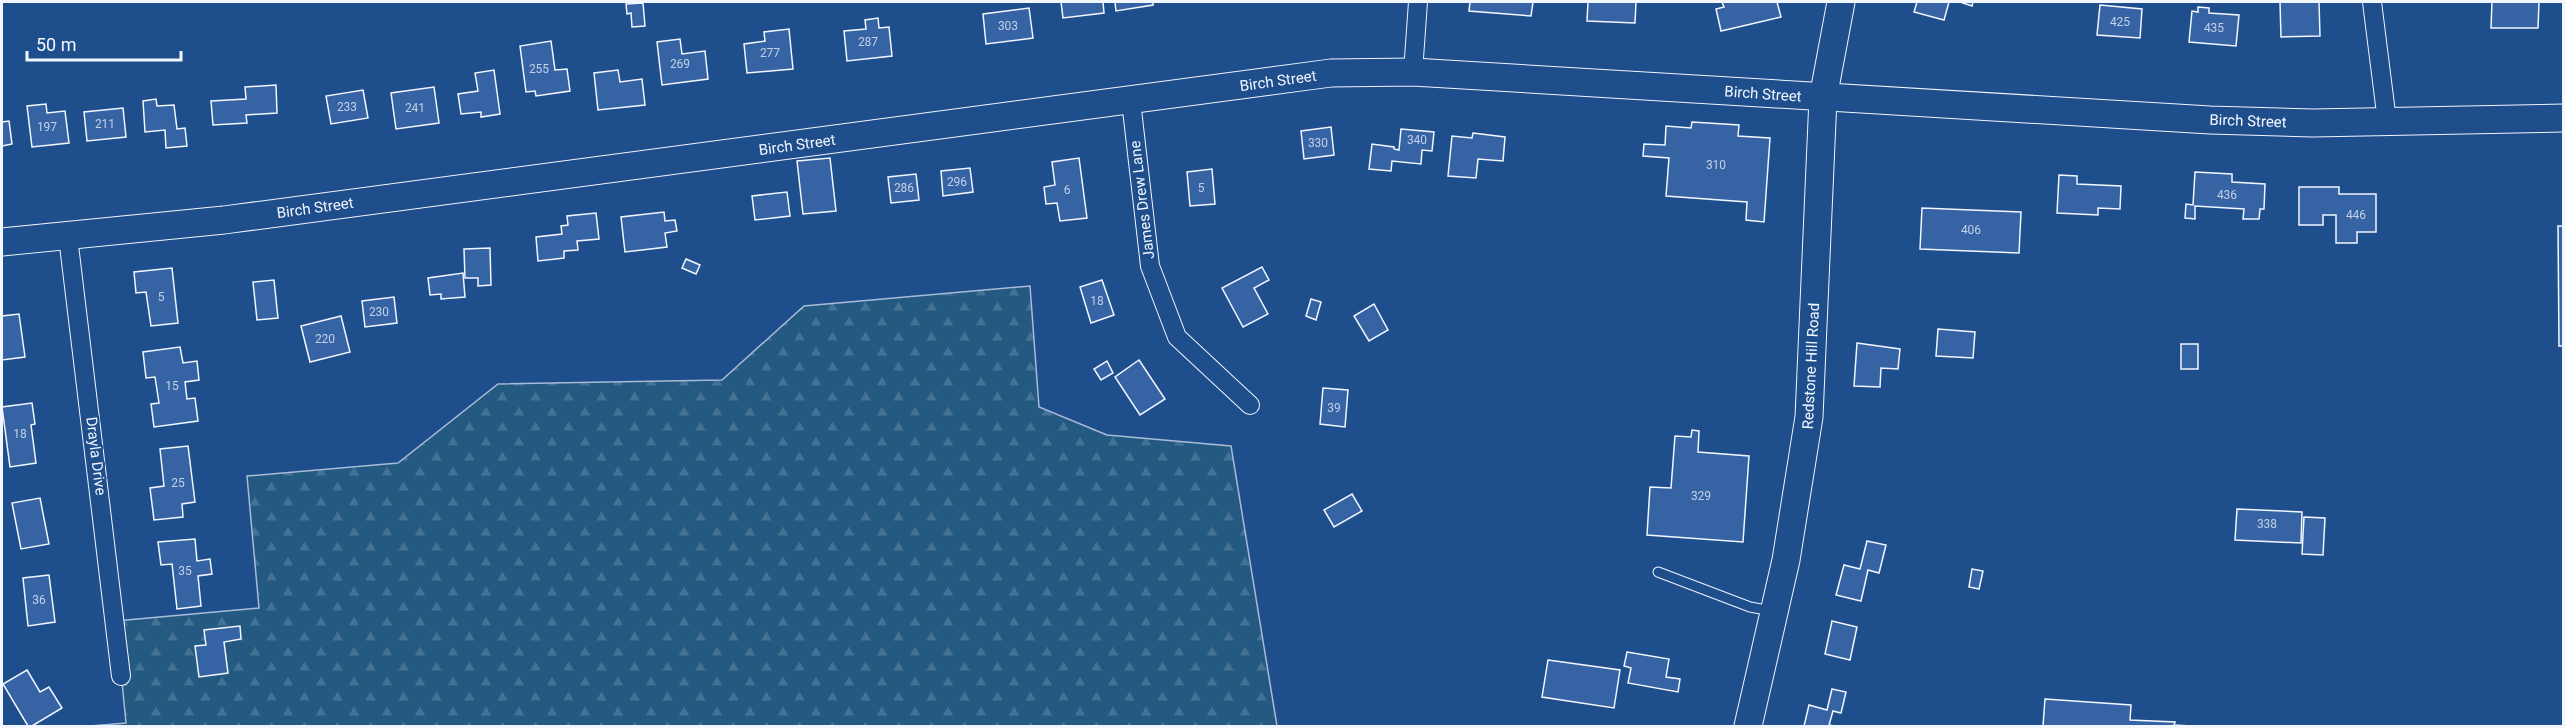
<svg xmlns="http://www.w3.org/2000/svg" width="2565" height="728" viewBox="0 0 2565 728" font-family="Roboto,sans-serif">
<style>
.forest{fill:url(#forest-firs);stroke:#a8bbd7;stroke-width:1.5}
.building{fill:#3563a3;stroke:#f2f6ff;stroke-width:1.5}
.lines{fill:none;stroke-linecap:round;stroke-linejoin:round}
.lane-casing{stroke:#f2f6ff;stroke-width:11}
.street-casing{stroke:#f2f6ff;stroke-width:20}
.secondary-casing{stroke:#f2f6ff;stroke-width:29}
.lane{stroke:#1f4e8c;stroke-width:9}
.street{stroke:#1f4e8c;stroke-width:18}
.secondary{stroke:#1f4e8c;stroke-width:27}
.labels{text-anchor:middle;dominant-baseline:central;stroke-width:4.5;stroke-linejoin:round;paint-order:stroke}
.number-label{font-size:12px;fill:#c3d1e8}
.street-label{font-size:15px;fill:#f2f6ff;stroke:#1f4e8c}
</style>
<defs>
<pattern id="forest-firs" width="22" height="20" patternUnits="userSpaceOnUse" patternTransform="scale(1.5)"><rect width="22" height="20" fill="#245a82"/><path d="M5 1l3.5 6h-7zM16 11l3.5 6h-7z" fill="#447295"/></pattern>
</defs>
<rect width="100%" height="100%" fill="#1f4e8c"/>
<polygon class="forest" points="1030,286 1039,407 1107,435 1231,446 1277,726 90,726 126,723 116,621 259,608 247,476 398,463 498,384 722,380 804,306"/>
<g class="building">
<polygon points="1061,2 1103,2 1104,13 1063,18"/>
<polygon points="1115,2 1153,2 1153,5 1116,11"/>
<polygon points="1470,2 1533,2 1531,16 1469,11"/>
<polygon points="1588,2 1636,2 1635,23 1587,21"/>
<polygon points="1722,2 1777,2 1781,17 1721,31 1716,9 1724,7"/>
<polygon points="1917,2 1949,2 1944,20 1914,12"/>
<polygon points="1960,2 1973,2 1972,6"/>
<polygon points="2280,2 2319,2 2320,36 2281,37"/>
<polygon points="2492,2 2539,2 2538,28 2491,28"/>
<polygon points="643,3 645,26 632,27 631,13 627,14 626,4"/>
<polygon points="2100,5 2142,9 2140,38 2097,35"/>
<polygon points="2198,7 2209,8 2209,13 2239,15 2236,46 2189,42 2192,11 2198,12"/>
<polygon points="1029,8 1033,38 986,44 983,14"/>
<polygon points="878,18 879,28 889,27 892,56 847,61 844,31 866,29 865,20"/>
<polygon points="789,29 793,69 747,73 744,44 765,41 764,32"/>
<polygon points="680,39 682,54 705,51 708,79 662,85 657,42"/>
<polygon points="551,41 555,70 567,69 570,91 536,96 535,91 526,92 520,46"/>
<polygon points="494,70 500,114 481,117 481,112 461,114 458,94 478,91 475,73"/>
<polygon points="618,70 620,82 642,79 645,105 598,110 594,73"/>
<polygon points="276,85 277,113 246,115 247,123 213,125 211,101 246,99 245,87"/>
<polygon points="434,87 439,123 396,129 391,93"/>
<polygon points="363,90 368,118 331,124 326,96"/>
<polygon points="156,99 157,106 174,105 177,129 185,128 187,146 166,148 165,130 145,132 143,101"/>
<polygon points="46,104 47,113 65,111 69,143 32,147 27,106"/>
<polygon points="123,108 126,137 87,141 84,112"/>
<polygon points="9,121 12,144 2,146 2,122"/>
<polygon points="1692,122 1739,125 1738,136 1770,138 1764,222 1746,220 1747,202 1666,196 1669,158 1643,156 1644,144 1665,145 1666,126 1691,128"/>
<polygon points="1331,127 1334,155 1304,159 1301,131"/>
<polygon points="1401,129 1434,132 1432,151 1422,150 1421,164 1392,161 1391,171 1369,169 1372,144 1394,147 1394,149 1399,150"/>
<polygon points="1473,133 1505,137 1503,161 1478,159 1476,178 1448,176 1452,136 1472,138"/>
<polygon points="830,158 836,211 803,214 797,161"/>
<polygon points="1079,158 1087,218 1060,221 1057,203 1046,204 1044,187 1055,185 1052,162"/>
<polygon points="970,168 973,192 943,196 941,171"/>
<polygon points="1212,169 1215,204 1190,206 1187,172"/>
<polygon points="2195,172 2232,174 2232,182 2265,184 2264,209 2260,209 2259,219 2243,219 2244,209 2195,206 2195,219 2185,218 2186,204 2193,205"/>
<polygon points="916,174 919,200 891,203 888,177"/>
<polygon points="2059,175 2077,176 2077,184 2121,186 2120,209 2098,208 2098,215 2057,213"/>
<polygon points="2299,187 2339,187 2339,194 2376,194 2376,232 2357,232 2357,243 2336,243 2336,215 2323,215 2323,225 2299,225"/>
<polygon points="787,192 790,216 755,220 752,196"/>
<polygon points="1922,208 2021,212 2019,253 1920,249"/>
<polygon points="664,212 665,221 675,220 677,231 665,233 667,247 625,252 621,217"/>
<polygon points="596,213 599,239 577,241 578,250 564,251 564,258 538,261 536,237 562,234 561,226 568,225 567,216"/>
<polygon points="2558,226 2564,226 2564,346 2559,346"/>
<polygon points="490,248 491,285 478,286 478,278 465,278 464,249"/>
<polygon points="686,259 700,265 696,274 682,268"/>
<polygon points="1262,267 1269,280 1254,288 1268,314 1243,327 1222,288"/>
<polygon points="172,268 178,323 151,326 146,292 136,293 134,272"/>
<polygon points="463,273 465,297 441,299 441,294 430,295 428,278"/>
<polygon points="274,280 278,318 257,320 253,282"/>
<polygon points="1102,280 1114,315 1091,323 1080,287"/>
<polygon points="394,297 397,323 365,327 362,301"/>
<polygon points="1311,299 1321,302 1316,320 1306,316"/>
<polygon points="1374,304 1388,330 1369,341 1354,316"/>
<polygon points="19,314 25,357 2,360 2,316"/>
<polygon points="341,316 350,352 310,362 301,326"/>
<polygon points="1938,329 1975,332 1973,358 1936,356"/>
<polygon points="1857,343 1900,349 1898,369 1881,368 1880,387 1854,386"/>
<rect x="2181" y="344" width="17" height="25"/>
<polygon points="180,347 183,363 197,361 199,380 185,382 187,399 195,398 198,421 154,427 151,404 159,403 155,377 146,378 143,352"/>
<polygon points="1139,360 1165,399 1140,415 1115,377"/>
<polygon points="1107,361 1113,373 1101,380 1094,369"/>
<polygon points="1323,388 1348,390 1345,427 1320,424"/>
<polygon points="32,403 35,424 31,425 36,463 10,467 2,407"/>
<polygon points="1692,430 1699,431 1698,452 1749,456 1743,542 1647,535 1650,487 1671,488 1675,436 1691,437"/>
<polygon points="188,446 195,502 182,504 183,517 154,520 150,488 164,486 160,449"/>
<polygon points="1352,494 1362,511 1334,527 1324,510"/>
<polygon points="40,498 49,544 21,549 12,503"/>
<polygon points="2237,509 2302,512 2301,543 2235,540"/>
<polygon points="2304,517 2325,518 2323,555 2302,554"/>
<polygon points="195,539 197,561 210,559 212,574 198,576 201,606 177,609 172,564 161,565 158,542"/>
<polygon points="1867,541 1886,545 1879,573 1868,570 1861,601 1836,595 1844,565 1860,569"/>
<polygon points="1972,569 1983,571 1979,589 1969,587"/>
<polygon points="49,575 55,622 28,626 23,578"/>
<polygon points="1832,621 1857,627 1850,660 1825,654"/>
<polygon points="240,626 241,639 224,642 228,673 199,677 195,646 206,645 204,630"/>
<polygon points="1627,652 1669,659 1666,677 1680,679 1678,692 1628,683 1631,668 1624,666"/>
<polygon points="1548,660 1620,670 1614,708 1542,697"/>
<polygon points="27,670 40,692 49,687 62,708 32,726 28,726 3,684"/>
<polygon points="1832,689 1846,692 1841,713 1833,711 1829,725 1835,726 1804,726 1809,705 1827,710"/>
<polygon points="2045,699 2131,705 2130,720 2175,722 2174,725 2192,726 2043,726"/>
</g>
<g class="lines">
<g class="lane-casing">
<polyline id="lane" points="1658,572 1750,607 1772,611"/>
</g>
<g class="street-casing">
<g id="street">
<polyline points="2372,2 2387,121"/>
<polyline points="1413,72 1418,2"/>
<polyline points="1131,101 1150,266 1177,337 1250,405"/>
<polyline points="68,237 121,676"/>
</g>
</g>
<g class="secondary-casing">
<g id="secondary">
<polyline points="2,242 224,220 1331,73 1413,72 2210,120 2313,123 2564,118"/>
<polyline points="1748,726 1786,560 1809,417 1823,98 1841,2"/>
</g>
</g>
<use href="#lane" class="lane"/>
<use href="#street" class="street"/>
<use href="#secondary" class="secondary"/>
</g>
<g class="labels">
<g class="number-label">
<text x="2120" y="22">425</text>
<text x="1008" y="26">303</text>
<text x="2214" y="28">435</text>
<text x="868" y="42">287</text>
<text x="770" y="53">277</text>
<text x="680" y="64">269</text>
<text x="539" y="69">255</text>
<text x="347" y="107">233</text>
<text x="415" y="108">241</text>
<text x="105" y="124">211</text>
<text x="47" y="127">197</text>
<text x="1417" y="140">340</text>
<text x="1318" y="143">330</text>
<text x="1716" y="165">310</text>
<text x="957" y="182">296</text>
<text x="904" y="188">286</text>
<text x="1201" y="188">5</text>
<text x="1067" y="190">6</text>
<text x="2227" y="195">436</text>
<text x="2356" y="215">446</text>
<text x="1971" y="230">406</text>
<text x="161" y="297">5</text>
<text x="1097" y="301">18</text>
<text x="379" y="312">230</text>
<text x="325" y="339">220</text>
<text x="172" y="386">15</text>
<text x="1334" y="408">39</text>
<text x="20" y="434">18</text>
<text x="178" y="483">25</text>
<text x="1701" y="496">329</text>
<text x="2267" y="524">338</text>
<text x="185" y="571">35</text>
<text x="39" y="600">36</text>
</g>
<g class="street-label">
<text transform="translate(1278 81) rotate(-8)">Birch Street</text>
<text transform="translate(1763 94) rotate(4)">Birch Street</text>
<text transform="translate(2248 121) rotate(2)">Birch Street</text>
<text transform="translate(797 145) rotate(-8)">Birch Street</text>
<text transform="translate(1142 200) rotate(-97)">James Drew Lane</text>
<text transform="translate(315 208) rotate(-8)">Birch Street</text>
<text transform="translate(1811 366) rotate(-87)">Redstone Hill Road</text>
<text transform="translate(96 456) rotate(83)">Drayla Drive</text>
</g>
</g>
<rect width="2565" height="728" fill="none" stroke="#f2f6ff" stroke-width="6"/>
<path d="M27 51v9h154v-9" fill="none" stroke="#f2f6ff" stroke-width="3"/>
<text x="36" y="51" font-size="18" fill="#f2f6ff" stroke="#1f4e8c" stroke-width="4.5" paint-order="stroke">50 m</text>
</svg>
